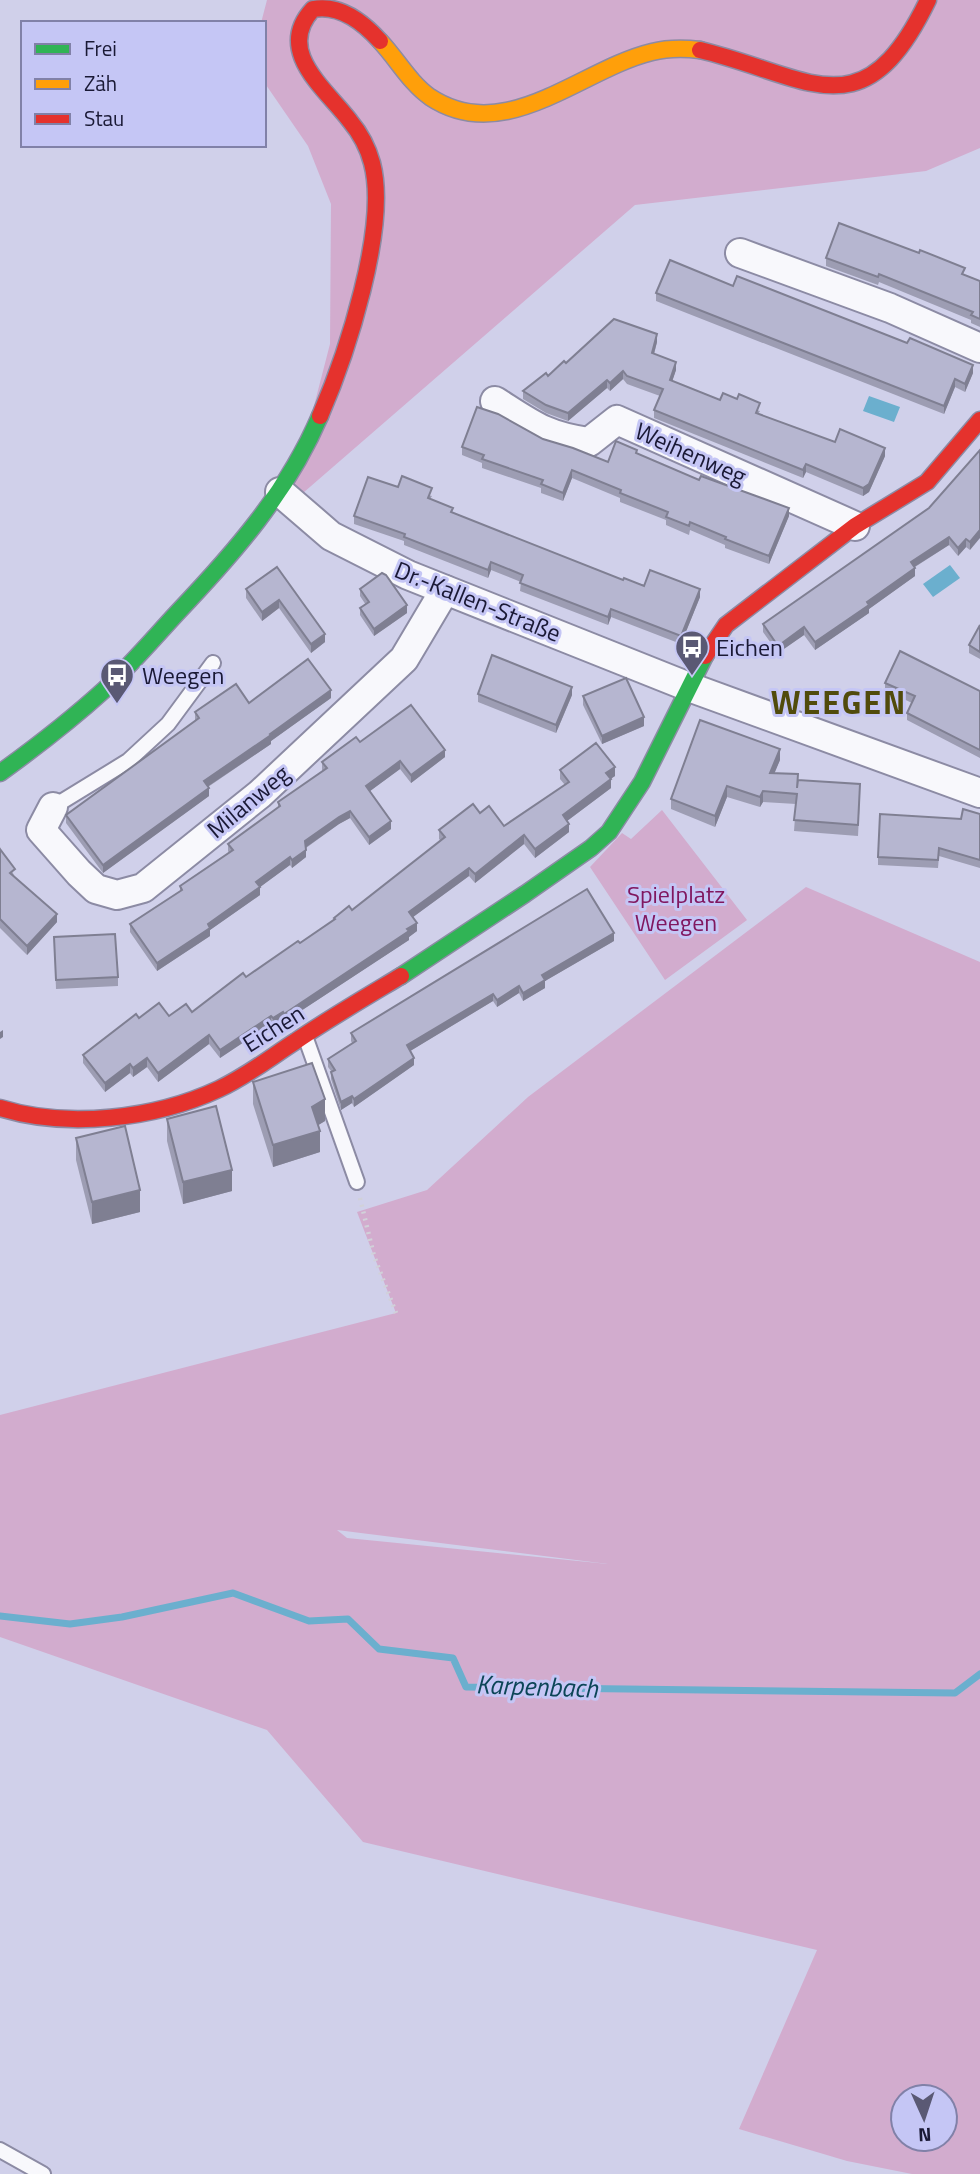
<svg xmlns="http://www.w3.org/2000/svg" width="980" height="2174" viewBox="0 0 980 2174" font-family="'Titillium Web',sans-serif">
<style>
.green{fill:#d2acce;fill-rule:evenodd}
.water{fill:#6bafce}
.lines{fill:none;stroke-linecap:round;stroke-linejoin:round}
.stream{stroke:#6bafce;stroke-width:7}
.lane-casing{stroke:#8c8ba4;stroke-width:18}
.street-casing{stroke:#8c8ba4;stroke-width:32}
.fast-casing{stroke:#8c8ba4;stroke-width:19}
.slow-casing{stroke:#8c8ba4;stroke-width:19}
.jam-casing{stroke:#8c8ba4;stroke-width:19}
.path{stroke:#d1d1d9;stroke-width:4.5;stroke-dasharray:2 5;stroke-linecap:butt}
.lane{stroke:#f8f8fc;stroke-width:14}
.street{stroke:#f8f8fc;stroke-width:28}
.fast{stroke:#30b455;stroke-width:16}
.slow{stroke:#ff9f0a;stroke-width:16}
.jam{stroke:#e5322d;stroke-width:16}
.wall{fill:#9d9db3}
.shaded-wall{fill:#7f7f92}
.building{fill:#b6b6d0;stroke:#7f7f92;stroke-width:2}
.labels{text-anchor:middle;dominant-baseline:central;stroke-width:6;stroke-linejoin:round;paint-order:stroke}
.street-label{font-size:24px;fill:#1a1935;stroke:#c5c6f5}
.poi-label{font-size:24px;fill:#1a1935;stroke:#c5c6f5;text-anchor:start}
.park-label{font-size:24px;fill:#801760;stroke:#c5c6f5}
.water-label{font-size:26px;font-style:italic;fill:#0c4557;stroke:#c5c6f5}
.district-label{font-size:32px;font-weight:bold;letter-spacing:2px;fill:#514b0c;stroke:#c5c6f5}
</style>
<rect width="100%" height="100%" fill="#d0d0ea"/>
<g class="green">
<polygon points="267,0 980,0 980,148 926,171 635,205 288,506 330,344 331,204 308,146 264,82 264,23 261,23"/>
<polygon points="662,810 747,920 665,980 590,867 622,833 631,839"/>
<path d="M806,887L980,962V2174H912L847,2161L739,2129L817,1950L363,1842L267,1730L0,1637V1415L396,1313L357,1212L427,1190L528,1097ZM337,1530L608,1564L347,1538ZM903,2097H945V2139H903Z"/>
</g>
<g class="water">
<polygon points="869,396 900,407 894,422 863,411"/>
<polygon points="950,565 960,578 933,597 923,584"/>
</g>
<g class="lines">
<polyline class="stream" points="0,1616 70,1624 122,1617 233,1593 309,1621 348,1619 379,1649 453,1658 466,1687 955,1693 980,1674"/>
<g class="lane-casing">
<g id="lane">
<polyline points="53,807 128,761 168,724 213,663"/>
<polyline points="305,1036 357,1182"/>
<polyline points="0,2150 43,2174"/>
</g>
</g>
<g class="street-casing">
<g id="street">
<polyline points="740,253 890,308 980,348"/>
<path d="M495,401C531,424 545,436 589,442L617,420L855,526"/>
<polyline points="280,492 331,536 408,575 689,687 980,793"/>
<polyline points="53,807 41,830 79,873 96,889 117,895 143,888 260,794 404,659 445,590"/>
</g>
</g>
<g class="fast-casing">
<g id="fast">
<path d="M0,773C36,747 71,720 104,690C130,666 153,639 177,613C234,553 287,493 320,416"/>
<polyline points="401,976 525,894 591,848 609,832 642,782 705,656"/>
</g>
</g>
<g class="slow-casing">
<path id="slow" d="M380,41C397,59 410,83 430,97C505,147 581,69 652,52C668,48 683,48 700,50"/>
</g>
<g class="jam-casing">
<g id="jam">
<path d="M700,50C809,76 863,135 928,0"/>
<path d="M320,416C346,356 389,227 372,163C368,148 360,133 350,121C326,89 274,51 313,9C340,4 363,22 380,41"/>
<polyline points="705,656 726,625 855,526 927,482 980,420"/>
<path d="M0,1108C67,1129 155,1119 219,1089C247,1076 271,1057 296,1041C330,1018 366,997 401,976"/>
</g>
</g>
<polyline class="path" points="360,1198 374,1256 396,1313"/>
<use href="#lane" class="lane"/>
<use href="#street" class="street"/>
<use href="#fast" class="fast"/>
<use href="#slow" class="slow"/>
<use href="#jam" class="jam"/>
</g>
<g class="wall">
<polygon points="826,258 965,275 980,281 980,327 971,323 971,320 879,282 878,285 826,266"/>
<polygon points="733,286 973,373 965,392 955,387 944,414 656,301 656,293"/>
<polygon points="657,342 654,354 676,370 672,381 720,400 760,411 758,414 835,442 885,456 869,492 863,496 806,472 803,478 654,418 654,410 660,396 627,384 623,379 610,391 607,388 568,421 546,413 523,399 523,391 566,363"/>
<polygon points="543,439 608,462 637,454 699,480 789,516 769,564 725,548 725,545 690,530 689,535 666,525 666,520 620,502 620,498 572,478 563,501 541,493 541,488 482,468 482,463 462,455 462,447"/>
<polygon points="980,450 970,550 966,547 958,556 949,545 915,567 915,576 869,609 869,613 815,650 804,635 778,653 763,632 763,624 929,508"/>
<polygon points="398,487 432,496 430,499 453,513 623,580 700,597 681,644 611,617 608,625 520,591 521,582 491,570 488,578 404,545 404,541 354,524 354,516"/>
<polygon points="277,567 325,642 311,653 279,608 262,621 246,598 246,589"/>
<polygon points="360,589 407,613 374,636 360,615 360,608 366,605 360,596"/>
<polygon points="980,625 980,659 969,653 969,645"/>
<polygon points="885,683 980,691 980,758 907,720 907,713 912,703 885,690"/>
<polygon points="478,694 572,695 556,733 478,702"/>
<polygon points="583,696 644,726 602,744 583,705"/>
<polygon points="331,698 271,741 271,744 208,787 209,796 103,873 66,823 66,815 195,721 195,712 249,703"/>
<polygon points="360,742 445,757 411,783 400,769 370,791 391,829 369,845 350,818 339,824 306,848 306,857 292,868 290,865 260,887 260,895 210,930 210,936 157,971 130,932 130,924 180,892 180,886 229,853 228,851 228,844 278,808 278,802 323,771 322,770 322,762"/>
<polygon points="780,760 774,773 798,783 860,795 858,836 794,831 796,804 763,802 760,807 727,797 715,827 671,809 671,799"/>
<polygon points="560,770 615,776 610,779 611,788 567,821 569,832 535,858 524,844 475,883 469,876 413,917 417,931 409,937 409,940 284,1022 283,1020 273,1027 271,1024 220,1058 209,1044 158,1082 147,1067 133,1077 130,1073 105,1092 83,1063 83,1055 139,1018 169,1016 192,1012 300,943 334,920 334,918 352,910 441,841 439,839 439,830 480,813 504,826 565,785 560,779"/>
<polygon points="980,814 980,868 939,856 938,868 878,865 878,857 961,819"/>
<polygon points="0,849 15,877 57,922 27,955 0,928"/>
<polygon points="54,937 118,977 118,986 56,989"/>
<polygon points="614,941 545,981 545,988 523,1001 519,993 497,1007 493,1001 410,1051 414,1065 354,1107 352,1103 341,1110 331,1079 331,1071 328,1067 328,1059 352,1043 351,1041 351,1033"/>
<polygon points="253,1082 325,1121 318,1125 320,1152 273,1167 253,1104"/>
<polygon points="167,1119 232,1191 183,1204 167,1141"/>
<polygon points="76,1138 140,1212 92,1224 76,1160"/>
</g>
<g class="shaded-wall">
<polygon points="657,334 657,342 652,361 652,353"/>
<polygon points="676,362 676,370 670,388 670,380"/>
<polygon points="973,365 973,373 965,392 965,384"/>
<polygon points="623,371 623,379 610,391 610,383"/>
<polygon points="955,379 955,387 944,414 944,406"/>
<polygon points="607,380 607,388 568,421 568,413"/>
<polygon points="885,448 885,456 869,492 863,496 863,488"/>
<polygon points="806,464 806,472 803,478 803,470"/>
<polygon points="572,470 572,478 563,501 563,493"/>
<polygon points="789,508 789,516 769,564 769,556"/>
<polygon points="980,530 980,538 970,550 970,542"/>
<polygon points="949,537 949,545 911,569 911,562"/>
<polygon points="966,539 966,547 958,556 958,548"/>
<polygon points="491,562 491,570 488,578 488,570"/>
<polygon points="915,568 915,576 869,609 869,613 815,650 815,642 867,602"/>
<polygon points="700,589 700,597 681,644 681,636"/>
<polygon points="279,600 279,608 262,621 262,612"/>
<polygon points="407,605 407,613 374,636 374,629"/>
<polygon points="611,609 611,617 608,625 608,617"/>
<polygon points="804,627 804,635 778,653 778,646"/>
<polygon points="325,634 325,642 311,653 311,644"/>
<polygon points="572,687 572,695 556,733 556,725"/>
<polygon points="331,690 331,698 271,741 271,744 204,789 204,781"/>
<polygon points="644,717 644,726 602,744 602,736"/>
<polygon points="780,749 780,760 770,784 770,773"/>
<polygon points="445,750 445,757 411,783 411,775"/>
<polygon points="400,761 400,769 366,794 366,786"/>
<polygon points="615,767 615,776 606,782 606,773"/>
<polygon points="611,779 611,788 563,824 563,815"/>
<polygon points="727,786 727,797 715,827 715,816"/>
<polygon points="209,788 209,796 103,873 103,865"/>
<polygon points="763,791 763,802 760,807 760,797"/>
<polygon points="350,811 350,818 339,824 305,848 305,841 339,817"/>
<polygon points="391,821 391,829 369,845 369,837"/>
<polygon points="569,824 569,832 535,858 535,849"/>
<polygon points="524,835 524,844 475,883 475,874"/>
<polygon points="306,850 306,857 292,868 292,860"/>
<polygon points="290,857 290,865 256,890 256,882"/>
<polygon points="469,868 469,876 409,920 409,912"/>
<polygon points="260,887 260,895 210,930 210,936 157,971 157,963 208,924"/>
<polygon points="57,914 57,922 27,955 27,946"/>
<polygon points="417,923 417,931 409,937 409,940 284,1022 284,1014"/>
<polygon points="614,933 614,941 545,981 545,988 523,1001 523,993 542,975"/>
<polygon points="519,986 519,993 497,1007 497,1000"/>
<polygon points="493,994 493,1001 407,1053 407,1045"/>
<polygon points="283,1012 283,1020 273,1027 273,1018"/>
<polygon points="271,1016 271,1024 220,1058 220,1050"/>
<polygon points="3,1030 3,1037 0,1039 0,1032"/>
<polygon points="209,1035 209,1044 158,1082 158,1073"/>
<polygon points="147,1058 147,1067 133,1077 133,1068"/>
<polygon points="414,1058 414,1065 354,1107 354,1099"/>
<polygon points="130,1064 130,1073 105,1092 105,1083"/>
<polygon points="352,1096 352,1103 341,1110 341,1102"/>
<polygon points="325,1099 325,1121 312,1129 312,1107"/>
<polygon points="320,1131 320,1152 273,1167 273,1145"/>
<polygon points="232,1170 232,1191 183,1204 183,1182"/>
<polygon points="140,1190 140,1212 92,1224 92,1202"/>
</g>
<g class="building">
<polygon points="839,223 919,253 920,250 965,268 962,274 980,281 980,319 971,315 973,312 879,274 878,277 826,258"/>
<polygon points="670,260 733,286 737,276 907,343 910,338 973,365 965,384 955,379 944,406 656,293"/>
<polygon points="614,319 657,334 652,353 676,362 670,380 720,400 723,393 737,399 739,394 760,403 756,413 835,442 840,429 885,448 869,484 863,488 806,464 803,470 654,410 663,389 627,376 623,371 610,383 607,380 568,413 546,405 523,391 546,373 548,376 564,361 566,363"/>
<polygon points="477,407 498,414 543,439 573,448 608,462 616,441 637,450 636,453 699,480 701,476 789,508 769,556 725,539 726,537 690,522 689,526 666,517 668,512 620,493 621,490 572,470 563,493 541,484 543,480 482,459 484,455 462,447"/>
<polygon points="980,450 980,530 970,542 966,539 958,548 949,537 911,562 915,568 867,602 869,605 815,642 804,627 778,646 763,624 929,508"/>
<polygon points="402,476 432,488 428,498 453,508 451,512 623,580 624,578 644,586 650,570 700,589 681,636 611,609 608,617 520,583 523,575 491,562 488,570 404,537 405,534 354,516 368,477 398,487"/>
<polygon points="277,567 325,634 311,644 279,600 262,612 246,589"/>
<polygon points="382,573 386,575 407,605 374,629 360,608 369,602 360,589"/>
<polygon points="980,625 980,652 969,645"/>
<polygon points="900,651 980,691 980,750 907,713 915,696 885,683"/>
<polygon points="492,655 572,687 556,725 478,694"/>
<polygon points="308,659 331,690 270,734 271,735 204,781 209,788 103,865 66,815 199,718 195,712 236,684 249,703"/>
<polygon points="626,678 644,717 602,736 583,696"/>
<polygon points="411,705 445,750 411,775 400,761 366,786 391,821 369,837 350,811 339,817 305,841 306,850 292,860 290,857 256,882 260,887 208,924 210,928 157,963 130,924 182,890 180,886 233,850 228,844 280,806 278,802 327,768 322,762 356,737 360,742"/>
<polygon points="700,720 780,749 770,773 798,774 797,788 798,780 860,784 858,825 794,820 797,794 763,791 760,797 727,786 715,816 671,799"/>
<polygon points="596,743 615,767 606,773 611,779 563,815 569,824 535,849 524,835 475,874 469,868 409,912 417,923 407,929 409,931 284,1014 283,1012 273,1018 271,1016 220,1050 209,1035 158,1073 147,1058 133,1068 130,1064 105,1083 83,1055 136,1014 139,1018 159,1003 169,1016 186,1004 192,1012 243,973 246,977 298,941 300,943 335,919 334,918 349,906 352,910 445,837 439,830 473,804 480,813 489,806 504,826 569,782 560,770"/>
<polygon points="963,809 980,814 980,860 939,848 938,860 878,857 880,814 961,819"/>
<polygon points="0,849 15,869 10,873 57,914 27,946 0,919"/>
<polygon points="587,889 614,933 542,975 545,980 523,993 519,986 497,1000 493,994 407,1045 414,1058 354,1099 352,1096 341,1102 331,1072 335,1070 328,1059 356,1041 351,1033"/>
<polygon points="115,934 118,977 56,980 54,937"/>
<polygon points="312,1063 325,1099 312,1107 320,1131 273,1145 253,1082"/>
<polygon points="216,1106 232,1170 183,1182 167,1119"/>
<polygon points="125,1126 140,1190 92,1202 76,1138"/>
</g>
<defs>
<g id="bus-pin" transform="scale(1.75)"><path d="M0 17L-7.5 6A9.5 9.5 0 1 1 7.5 6Z" fill="#5a5974" stroke="#c5c6f5"/><path d="M-5-6H5V4H4V6H2V4H-2V6H-4V4H-5ZM-3.5-4V0h7V-4ZM-3.5 1.2v1.5H-2V1.2ZM2 1.2v1.5H3.5V1.2Z" fill="#fff"/></g>
</defs>
<g fill-rule="evenodd">
<use href="#bus-pin" x="692" y="647"/>
<use href="#bus-pin" x="117" y="675"/>
</g>
<g class="labels">
<g class="street-label">
<text transform="translate(691 453) rotate(24)">Weihenweg</text>
<text transform="translate(478 601) rotate(22)">Dr.-Kallen-Straße</text>
<text transform="translate(248 801) rotate(-40)">Milanweg</text>
<text transform="translate(273 1028) rotate(-32)">Eichen</text>
</g>
<g class="poi-label">
<text x="716" y="647">Eichen</text>
<text x="142" y="675">Weegen</text>
</g>
<g class="park-label">
<text x="676" y="894">Spielplatz<tspan x="676" dy="28">Weegen</tspan></text>
</g>
<g class="water-label">
<text transform="translate(537 1686) rotate(2)">Karpenbach</text>
</g>
<g class="district-label">
<text x="839" y="702">WEEGEN</text>
</g>
</g>
<rect x="21" y="21" width="245" height="126" fill="#c5c6f5" stroke="#8181a8" stroke-width="2"/>
<rect x="35" y="44" width="35" height="10" fill="#30b455" stroke="#8181a8" stroke-width="2"/>
<text x="84" y="56" font-size="21" fill="#1a1935">Frei</text>
<rect x="35" y="79" width="35" height="10" fill="#ff9f0a" stroke="#8181a8" stroke-width="2"/>
<text x="84" y="91" font-size="21" fill="#1a1935">Zäh</text>
<rect x="35" y="114" width="35" height="10" fill="#e5322d" stroke="#8181a8" stroke-width="2"/>
<text x="84" y="126" font-size="21" fill="#1a1935">Stau</text>
<g transform="translate(924 2118) rotate(177)"><circle r="33" fill="#c5c6f5" stroke="#8181a8" stroke-width="2"/>
<path d="M0-5L12 26L0 18L-12 26Z" fill="#5a5974"/>
<text y="-10" font-size="19" font-weight="bold" text-anchor="middle" fill="#1a1935">N</text>
</g>
</svg>
